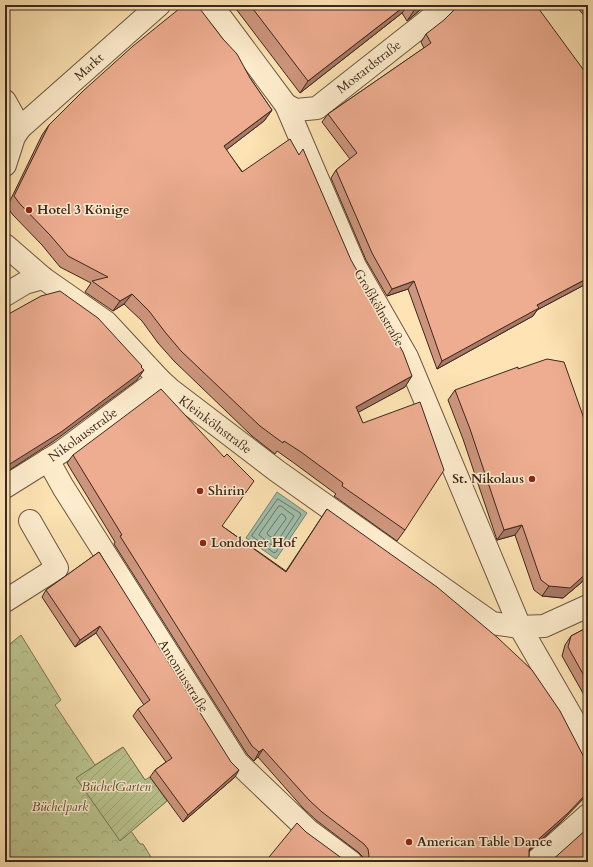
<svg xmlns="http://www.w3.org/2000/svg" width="593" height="867" viewBox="0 0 593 867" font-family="Cardo,serif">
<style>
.park{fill:url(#park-crowns);stroke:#7b7656}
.garden{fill:url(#garden-furrows);stroke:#7b7656}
.water{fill:#a0bfac;stroke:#788373}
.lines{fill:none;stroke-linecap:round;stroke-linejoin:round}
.shore{stroke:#6e7464;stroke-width:1}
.minor-casing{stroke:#6c5743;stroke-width:24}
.minor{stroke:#feedce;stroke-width:22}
.wall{fill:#cd957d;stroke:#3b281d}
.shaded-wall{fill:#a77966;stroke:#3b281d}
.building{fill:#eead91;stroke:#3b281d}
.poi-dot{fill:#8f2418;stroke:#feedce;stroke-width:1.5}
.labels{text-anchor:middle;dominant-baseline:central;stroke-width:3;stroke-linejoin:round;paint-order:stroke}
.street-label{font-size:13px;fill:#3b281d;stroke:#feedce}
.poi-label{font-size:13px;font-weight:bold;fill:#3b281d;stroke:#feedce;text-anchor:start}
.park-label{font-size:13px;font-style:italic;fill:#5b4f3a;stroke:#feedce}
</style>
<defs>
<pattern id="park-crowns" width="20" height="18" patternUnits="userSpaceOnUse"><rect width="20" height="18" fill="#bbc590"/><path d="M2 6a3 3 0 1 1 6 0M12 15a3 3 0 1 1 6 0" fill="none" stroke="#a2a97c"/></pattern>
<pattern id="garden-furrows" width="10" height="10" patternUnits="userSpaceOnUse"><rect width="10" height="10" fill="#bbc590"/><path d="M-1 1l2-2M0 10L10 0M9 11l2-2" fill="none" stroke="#a2a97c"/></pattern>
</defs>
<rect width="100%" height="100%" fill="#fee4b4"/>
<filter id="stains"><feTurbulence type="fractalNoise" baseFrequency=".005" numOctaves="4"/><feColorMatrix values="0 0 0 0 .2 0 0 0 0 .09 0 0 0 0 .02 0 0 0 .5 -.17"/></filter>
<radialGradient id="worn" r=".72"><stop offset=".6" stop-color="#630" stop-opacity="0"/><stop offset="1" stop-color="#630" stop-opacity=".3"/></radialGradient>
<polygon class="park" points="21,635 61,700 55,705 95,765 123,747 145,780 167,801 131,831 140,844 143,844 154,862 5,862 5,648"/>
<polygon class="garden" points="123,747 145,780 150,777 167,801 120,841 76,778"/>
<polygon class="water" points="277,492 307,513 276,559 246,538"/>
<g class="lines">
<g class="shore">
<polygon points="278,499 300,513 301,515 276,552 274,553 252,536"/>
<polygon points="279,506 281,506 294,516 275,545 273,546 259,535"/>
<polygon points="282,514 285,516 286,519 273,537 271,537 268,535 267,533 280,515"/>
</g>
<g class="minor-casing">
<g id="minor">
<polyline points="209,5 222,19 286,105 355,266 407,357 520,627 588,745"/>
<polyline points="5,101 20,128 14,137 5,165"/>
<polyline points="286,105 296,110 317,108 430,19 445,5"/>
<polyline points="20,128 159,5"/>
<polyline points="5,245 43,278 106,322 159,379 171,390 277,471 492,623 520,627 544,626 588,606"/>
<polyline points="5,295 25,283 43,278"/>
<polyline points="48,460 63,487 237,762 308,830 351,862"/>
<polyline points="5,487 61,452 159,379"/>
<polyline points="5,601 57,568 30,521"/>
<polyline points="535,862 588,815"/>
</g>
</g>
<use href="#minor" class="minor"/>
</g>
<g class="wall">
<polygon points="233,5 426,5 407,21 402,13 300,93"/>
<polygon points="575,5 588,5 588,20"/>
<polygon points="465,9 588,76 588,289 586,284 537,310 533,316 437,369 408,289 387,296 366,260 331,178 336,170 350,159 322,122 328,114 424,48 421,42 426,34"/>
<polygon points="250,78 272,110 264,121 226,150 405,387 358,412 405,530 397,541 334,496 336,494 294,463 277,451 275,454 252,436 174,361 158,343 142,321 124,304 113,311 85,292 91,283 60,267 42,245 13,215 7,207 42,135 49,125"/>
<polygon points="455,390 582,582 563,598 542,596 534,590 515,535 497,540 463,439 448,400"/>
<polygon points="73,455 222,526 286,571 327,509 562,821 529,851 529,857 531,862 363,862 363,857 358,852 316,820 303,808 258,757 254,761 247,754 114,544 115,542 67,463"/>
<polygon points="99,552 235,777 183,822 150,777 155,770 166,762 133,716 138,709 144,705 96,633 75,647 42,597 46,590"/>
<polygon points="588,627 588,702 562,656 565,645 571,636"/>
</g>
<g class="shaded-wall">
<polygon points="406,5 408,5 402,13 300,93 308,81"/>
<polygon points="420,5 426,5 407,21 415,9"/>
<polygon points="272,110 264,121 217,157 224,146"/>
<polygon points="588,278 588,281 586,284 537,310 533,316 437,369 442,361 537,305"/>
<polygon points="414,281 408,289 387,296 392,289"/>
<polygon points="132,294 124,304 113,311 120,301"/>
<polygon points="144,370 137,380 54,441 5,473 5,467"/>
<polygon points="412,376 405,387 348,418 356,407"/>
<polygon points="522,525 515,535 497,540 504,530"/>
<polygon points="588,572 582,582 563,598 542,596 549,586"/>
<polygon points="100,626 96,633 75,647 80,640"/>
<polygon points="263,749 258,757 254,761 259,752"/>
<polygon points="239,770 235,777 183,822 188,815"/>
<polygon points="588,792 588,794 562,821 526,853 532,845"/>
</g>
<g class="building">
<polygon points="184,5 197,5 223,39 237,54 250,78 272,110 224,146 242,172 290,139 299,155 303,149 351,260 403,352 412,376 356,407 363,423 420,402 444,470 405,530 342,486 343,483 301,452 284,441 283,443 260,426 181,351 165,332 149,311 132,294 120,301 92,281 108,277 68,256 50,235 20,204 14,196 49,125 83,91 133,46"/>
<polygon points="250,5 406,5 308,81"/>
<polygon points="413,5 420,5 415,9"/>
<polygon points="459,5 462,5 465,9 470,5 536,5 588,76 588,278 537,305 539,308 442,361 414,281 392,289 372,253 336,170 357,153 328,114 431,43 426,34 444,20"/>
<polygon points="60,291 98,318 142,366 141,367 144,370 61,432 5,467 5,316 41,296"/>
<polygon points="547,359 564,362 588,430 588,572 570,588 549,586 541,580 522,525 504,530 470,429 455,390 518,367 518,369"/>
<polygon points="161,389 224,457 227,454 254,481 222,526 286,572 327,509 437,587 498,638 532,670 560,711 588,765 588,792 568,813 532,845 529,850 529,857 531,862 366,862 369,856 368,849 364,844 322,812 309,800 263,749 259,752 252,746 120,536 122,535 73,455"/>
<polygon points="99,552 231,762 239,770 188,815 155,770 172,758 138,709 150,700 100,626 80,640 46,590"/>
<polygon points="588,627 588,683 568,647 571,636"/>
<polygon points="297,823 306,832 347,862 265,862"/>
<polygon points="588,828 588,862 550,862"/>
</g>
<g class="poi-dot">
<circle cx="29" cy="210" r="4"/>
<circle cx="532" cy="479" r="4"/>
<circle cx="200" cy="491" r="4"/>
<circle cx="203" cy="543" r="4"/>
<circle cx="409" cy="842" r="4"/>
</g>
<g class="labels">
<g class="street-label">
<text transform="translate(89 67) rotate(-42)">Markt</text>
<text transform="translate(369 67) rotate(-38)">Mostardstraße</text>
<text transform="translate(379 308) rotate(60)">Großkölnstraße</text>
<text transform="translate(215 425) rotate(37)">Kleinkölnstraße</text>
<text transform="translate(83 435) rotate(-36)">Nikolausstraße</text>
<text transform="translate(183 676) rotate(58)">Antoniusstraße</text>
</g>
<g class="poi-label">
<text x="37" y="210">Hotel 3 Könige</text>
<text x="524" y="479" text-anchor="end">St. Nikolaus</text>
<text x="208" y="491">Shirin</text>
<text x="211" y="543">Londoner Hof</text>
<text x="417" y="842">American Table Dance</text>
</g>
<g class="park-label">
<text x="116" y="787">BüchelGarten</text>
<text x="60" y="807">Büchelpark</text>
</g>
</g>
<rect width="593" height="867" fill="none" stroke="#fee4b4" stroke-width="20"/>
<rect x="6" y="6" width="581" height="855" fill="none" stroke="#3b281d" stroke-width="2"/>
<rect x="10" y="10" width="573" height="847" fill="none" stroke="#3b281d"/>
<rect width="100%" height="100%" filter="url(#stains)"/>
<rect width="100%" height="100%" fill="url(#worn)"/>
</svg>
